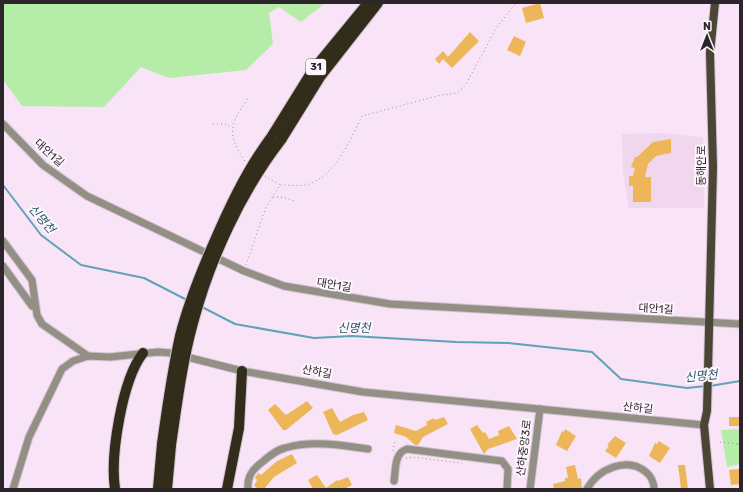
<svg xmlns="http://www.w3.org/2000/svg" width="743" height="492" viewBox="0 0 743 492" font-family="Rubik,'Noto Sans KR',sans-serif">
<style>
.built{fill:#f0d7ee}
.green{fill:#b5eca7}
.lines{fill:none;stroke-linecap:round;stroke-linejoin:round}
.stream{stroke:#5fa2b9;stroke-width:2}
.building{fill:#edb659}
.minor-casing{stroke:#d3c2d2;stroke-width:9}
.major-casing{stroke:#d3c2d2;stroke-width:10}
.highway-casing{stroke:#d3c2d2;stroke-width:12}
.path{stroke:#9b8d9a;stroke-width:1;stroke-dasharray:1 3;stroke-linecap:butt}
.minor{stroke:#928f85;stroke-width:7}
.major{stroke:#4b4535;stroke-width:8}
.highway{stroke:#322c1a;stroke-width:10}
.highway-bridge-casing{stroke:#d3c2d2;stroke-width:12;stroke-linecap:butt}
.highway-bridge{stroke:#322c1a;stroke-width:10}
.labels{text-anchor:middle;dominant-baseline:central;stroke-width:4;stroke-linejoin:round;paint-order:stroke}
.shield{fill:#fef6fd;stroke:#6b646b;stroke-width:1}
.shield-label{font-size:10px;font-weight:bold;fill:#2c252c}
.street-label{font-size:11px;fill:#2c252c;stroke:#fef6fd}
.water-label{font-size:12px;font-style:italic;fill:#245b6b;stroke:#fef6fd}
</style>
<rect width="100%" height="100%" fill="#f8e4f6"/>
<polygon class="built" points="660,133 703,137 704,208 629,208 623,173 622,134"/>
<g class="green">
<polygon points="3,3 325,3 301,22 279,7 269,13 273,44 246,70 169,78 141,67 104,107 22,106 3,80"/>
<polygon points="740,429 740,464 727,467 721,430"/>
</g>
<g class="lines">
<g class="stream">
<polyline points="3,185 41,235 81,265 144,278 187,300"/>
<polyline points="202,307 235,324 314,338 352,336 456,342 508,343 592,352 621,379 687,388 706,386"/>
<polyline points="710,386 740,381"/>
</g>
</g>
<g class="building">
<polygon points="540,3 544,18 526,23 522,8"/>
<polygon points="470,32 479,41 452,68 443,59 439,64 435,59 443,51 448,57"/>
<polygon points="514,36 526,42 520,56 507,50"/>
<polygon points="671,139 671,153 656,156 648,164 645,177 651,177 651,202 633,202 633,186 629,186 629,176 633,176 635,168 631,167 635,157 637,157 653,142"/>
<polygon points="307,401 313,408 286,430 283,430 268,410 275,404 286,415"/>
<polygon points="332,408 340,422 353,415 364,412 368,420 337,435 333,434 323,412"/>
<polygon points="444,417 448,424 423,437 418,445 415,445 406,437 394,433 396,425 416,431 427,425 426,422 434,418 435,420"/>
<rect x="729" y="417" width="11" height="9"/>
<polygon points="477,425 483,433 485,432 489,439 499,435 498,431 509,426 517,439 488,449 484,454 470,429"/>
<polygon points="565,429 576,436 567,451 556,445 562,431 564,432"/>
<polygon points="615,436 626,443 616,458 605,451 609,446 607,445"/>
<polygon points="659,441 670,448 660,463 649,456 655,443 657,444"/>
<polygon points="292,454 297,463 274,477 264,489 258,489 254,486 257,480 255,478 258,473 261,475 277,461"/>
<polygon points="575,465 578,479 581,478 582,488 554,489 553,484 565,481 565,478 568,478 566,467"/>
<polygon points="678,465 685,465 688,489 681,489"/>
<polygon points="740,469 740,484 731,485 729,470"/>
<polygon points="317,475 326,488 337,480 338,481 348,477 352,485 344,489 313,489 308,480"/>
</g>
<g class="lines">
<g class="minor-casing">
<g id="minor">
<polyline points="3,124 43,165 87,196 244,271 284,286 390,304 740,324"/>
<polyline points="3,241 32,280 37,315 42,324 88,356"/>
<polyline points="3,266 32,306"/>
<path d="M394,481C396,469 394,453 407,449L502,461L508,469L507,489"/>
<polyline points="13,489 29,437 62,369 73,361 88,356 110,357 158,352 171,353 242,371 363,392 704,425"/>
<path d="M248,489C247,477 252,470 261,463C268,457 276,450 285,448C311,440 342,445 368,449"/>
<polyline points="530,489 540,409"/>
<path d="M587,489C598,469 627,456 646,472C651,476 654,483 654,489"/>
</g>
</g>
<g class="major-casing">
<polyline id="major" points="710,489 704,425 707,411 713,167 710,53 715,3"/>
</g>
<g class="highway-casing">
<g id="highway">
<polyline points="272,136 313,70 368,3"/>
<polyline points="281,140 320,77 378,3"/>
<path d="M115,489C110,456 122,380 143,353"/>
<polyline points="158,489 162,444"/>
<polyline points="167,489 171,445"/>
<polyline points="227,489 239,428 242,371"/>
</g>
</g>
<g class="path">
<polyline points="213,124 225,124 232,128"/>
<path d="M245,161C227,135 229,124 248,99"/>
<polyline points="265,176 280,185"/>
<polyline points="273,197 282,197 295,201"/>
<path d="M246,265L266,207L280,185C290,185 303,187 312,183C338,171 350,140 362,116L441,95C453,94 459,94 466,84L497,27L516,3"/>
<polyline points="740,440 738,444 740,448"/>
<polyline points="720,442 738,444"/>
<polyline points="393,451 395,441"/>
<polyline points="406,458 412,457 462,463"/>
</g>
<use href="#minor" class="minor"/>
<use href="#major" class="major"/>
<use href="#highway" class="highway"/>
<g class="highway-bridge-casing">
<g id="highway-bridge">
<path d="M162,444C167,408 172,372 180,336C187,308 198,280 209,254C227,212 245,172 272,136"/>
<path d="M171,445C177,404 182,363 193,323C210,259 241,192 281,140"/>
</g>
</g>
<use href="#highway-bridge" class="highway-bridge"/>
</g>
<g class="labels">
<rect class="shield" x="306" y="59" width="20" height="16" rx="3"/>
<g class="shield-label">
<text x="316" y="67">31</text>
</g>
<g class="street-label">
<text transform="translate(49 153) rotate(42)">대안1길</text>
<text transform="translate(701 166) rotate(-90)">동해안로</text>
<text transform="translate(334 285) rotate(10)">대안1길</text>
<text transform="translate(656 309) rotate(3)">대안1길</text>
<text transform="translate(317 372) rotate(10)">산하길</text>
<text transform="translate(638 408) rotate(6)">산하길</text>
<text transform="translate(524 448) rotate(-83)">산하중앙3로</text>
</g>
<g class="water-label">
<text transform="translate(42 219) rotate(49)">신명천</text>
<text x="354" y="328">신명천</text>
<text transform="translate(701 376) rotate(-6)">신명천</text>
</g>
</g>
<rect width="743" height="492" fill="none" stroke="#2c252c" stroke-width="8"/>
<g transform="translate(707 36)" stroke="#fef6fd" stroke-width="3" paint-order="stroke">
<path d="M0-3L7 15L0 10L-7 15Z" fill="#2c252c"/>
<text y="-6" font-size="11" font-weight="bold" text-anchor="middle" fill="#2c252c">N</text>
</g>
</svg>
